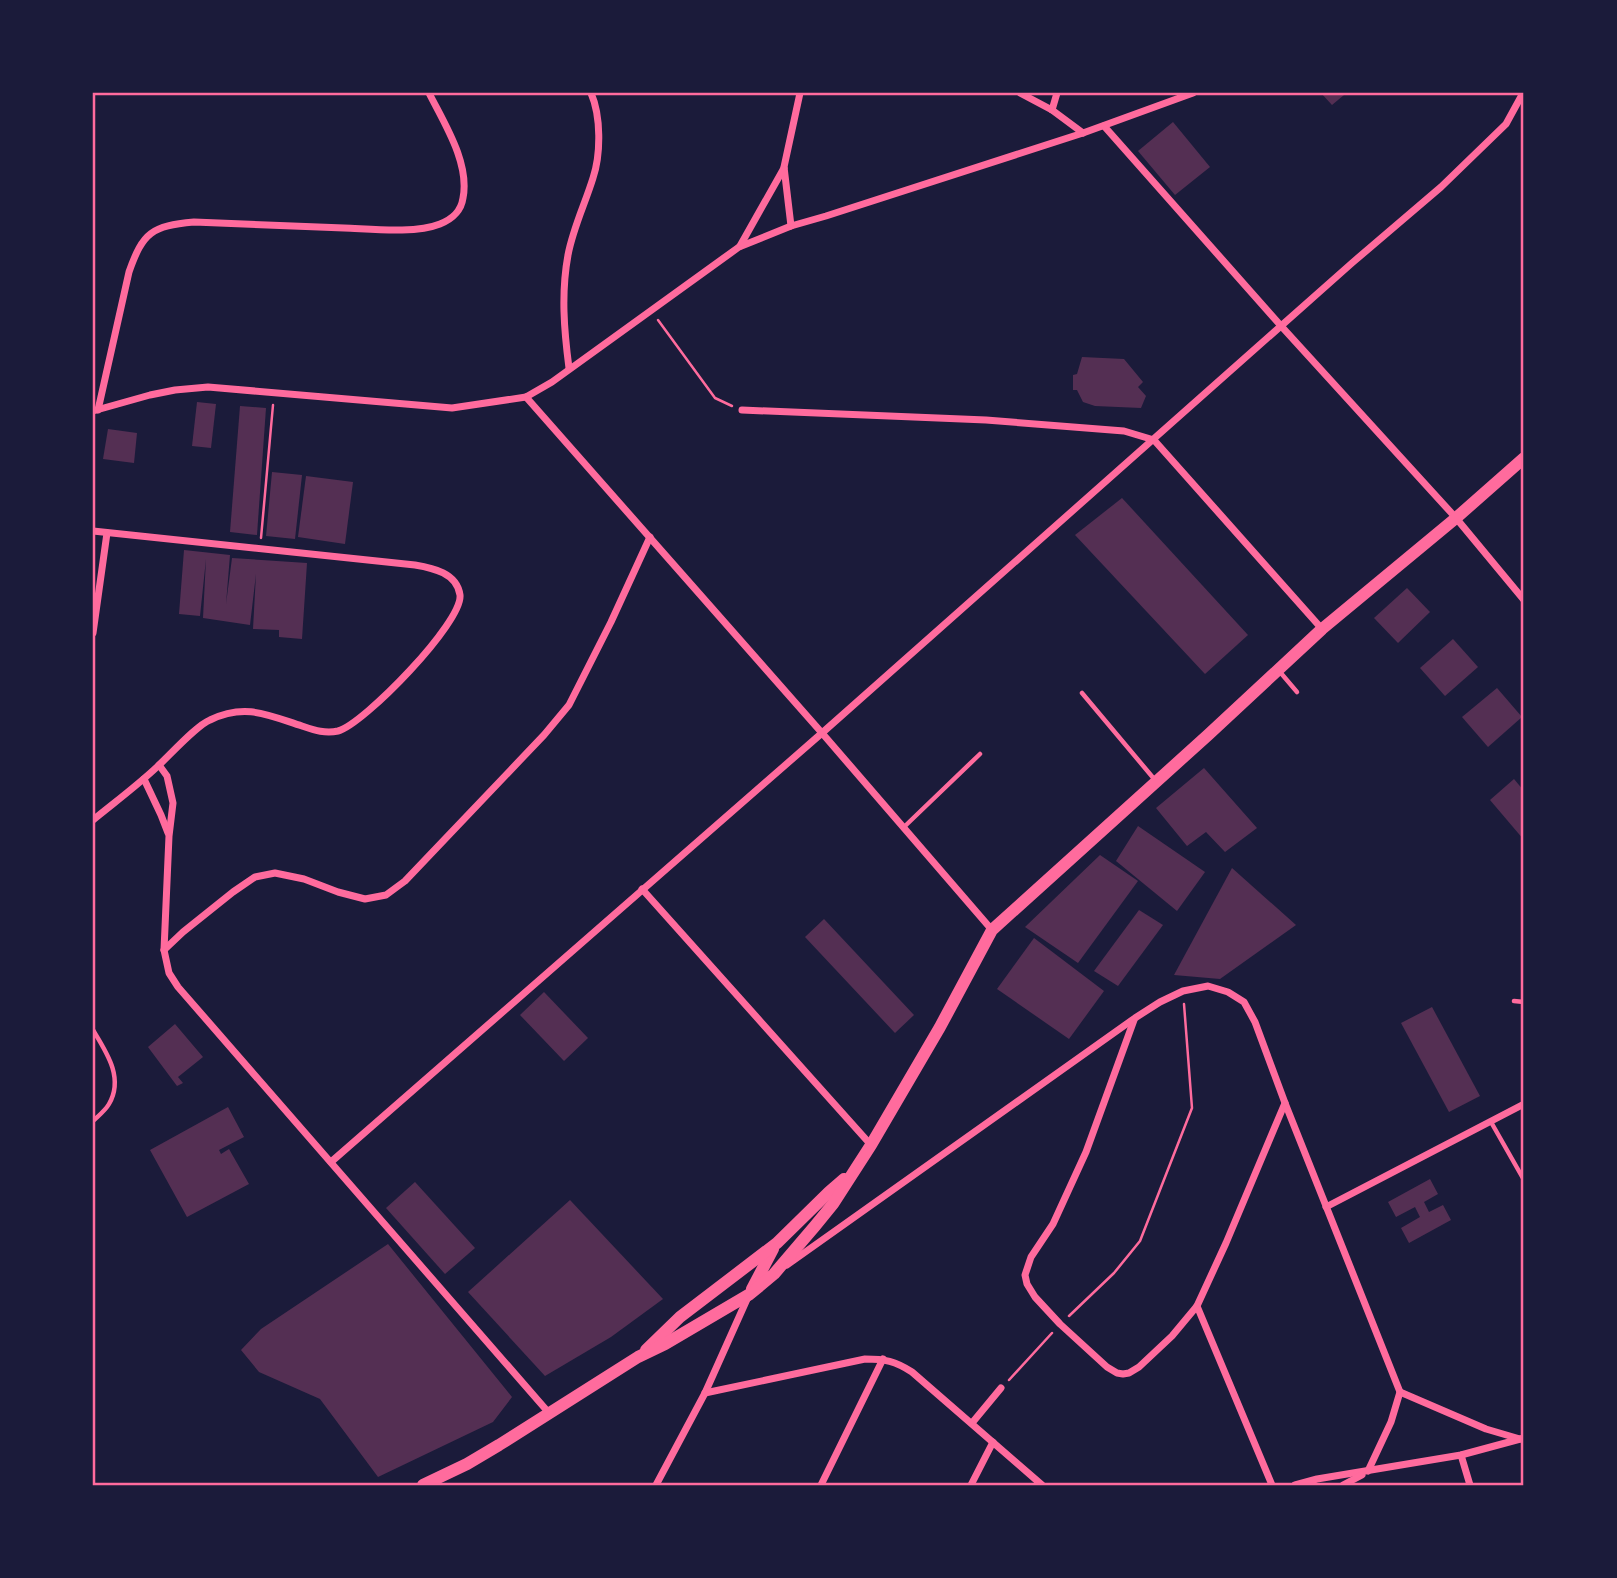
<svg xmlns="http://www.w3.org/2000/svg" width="1617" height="1578" viewBox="0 0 1617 1578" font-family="'Fira Sans',sans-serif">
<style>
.building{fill:#542f53}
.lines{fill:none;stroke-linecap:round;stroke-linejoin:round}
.path{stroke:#ff6b9d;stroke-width:2.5}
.service{stroke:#ff6b9d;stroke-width:4.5}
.minor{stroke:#ff6b9d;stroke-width:7}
.secondary{stroke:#ff6b9d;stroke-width:12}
.neatline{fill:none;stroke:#ff6b9d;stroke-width:2.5}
</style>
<rect width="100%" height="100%" fill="#1b1b3a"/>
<g class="building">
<polygon points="1321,93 1342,93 1344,95 1332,105"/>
<polygon points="1173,122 1210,167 1175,195 1138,151"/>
<polygon points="1082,357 1124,359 1143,382 1138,387 1146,396 1141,408 1095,406 1083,402 1077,390 1073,390 1073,375 1077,374"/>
<polygon points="197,402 216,404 211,448 192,446"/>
<polygon points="240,406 266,408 257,535 230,532"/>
<polygon points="108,429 137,433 134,463 103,459"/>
<polygon points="272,472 302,475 295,539 266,536"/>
<polygon points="306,476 353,482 345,544 298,537"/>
<polygon points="1122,498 1248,635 1205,674 1075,535"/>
<polygon points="184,550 230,555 226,604 232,558 307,563 302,639 279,637 279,630 253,629 256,574 250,625 203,618 206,559 200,616 179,614"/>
<polygon points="1407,588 1430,612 1398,643 1374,618"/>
<polygon points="1453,639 1478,667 1445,696 1420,668"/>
<polygon points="1497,688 1522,717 1488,747 1462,717"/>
<polygon points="1204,768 1257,828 1225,852 1206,832 1187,846 1156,808"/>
<polygon points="1514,779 1524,791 1524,840 1490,800"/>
<polygon points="1138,826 1205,872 1177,911 1116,861"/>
<polygon points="1100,855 1138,881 1078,963 1025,927"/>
<polygon points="1232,868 1296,925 1220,979 1174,975"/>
<polygon points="1139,910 1163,925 1118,986 1094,971"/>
<polygon points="824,919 914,1015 895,1033 805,937"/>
<polygon points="1034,938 1104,991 1069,1039 997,989"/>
<polygon points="544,992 588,1038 564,1061 520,1015"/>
<polygon points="1432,1007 1480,1096 1449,1112 1401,1023"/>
<polygon points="175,1024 203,1057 178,1077 183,1083 177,1086 148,1047"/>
<polygon points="228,1107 244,1137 219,1150 221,1154 229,1149 249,1184 187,1217 150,1150"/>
<polygon points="1430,1179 1438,1194 1424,1202 1429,1212 1443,1205 1451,1220 1409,1243 1401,1228 1420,1217 1415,1207 1396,1217 1388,1202"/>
<polygon points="415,1182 475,1248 445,1274 386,1208"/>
<polygon points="570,1200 663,1299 611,1337 545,1376 468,1292"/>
<polygon points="388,1244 512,1397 493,1422 378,1477 320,1399 259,1372 241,1350 261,1329"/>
</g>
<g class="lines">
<g class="path">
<polyline points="658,320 715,398 732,406"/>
<polyline points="261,538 273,405"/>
<polyline points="1069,1316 1114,1273 1140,1241 1192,1108 1184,1004"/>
<polyline points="1009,1380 1052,1333"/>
</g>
<g class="service">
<polyline points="1280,672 1297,692"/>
<polyline points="1082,693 1155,780"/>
<polyline points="904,827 980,754"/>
<polyline points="1514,1001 1524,1002"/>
<path d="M93,1030C107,1053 124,1078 109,1104C105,1111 98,1116 93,1121"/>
<polyline points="1491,1122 1524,1180"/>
</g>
<g class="minor">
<polyline points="1020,93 1052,110 1083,133"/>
<polyline points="1052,110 1057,93"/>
<polyline points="1104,126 1282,327 1456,518 1524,600"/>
<polyline points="791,226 784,167 800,93"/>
<polyline points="740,246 784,168"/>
<path d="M569,368C564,330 561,293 568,255C573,228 585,204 593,178C601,154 601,116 591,93"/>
<polyline points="526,397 822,733 992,930"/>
<path d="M98,410L129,272C143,232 152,226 194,222C244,224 294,226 344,228C371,229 415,234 440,224C452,219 461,212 463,198C470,163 444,123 429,93"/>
<polyline points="742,410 986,420 1124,431 1154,440 1322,629"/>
<polyline points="93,411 150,395 175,390 208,387 452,408 526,397 552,382 739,247 791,226 826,216 1083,133 1193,93"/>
<path d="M93,531L415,565C433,568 457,573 460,595C463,622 364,724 338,731C325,734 314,730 302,726C268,715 245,703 210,720C197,725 170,755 158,766C138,785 115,802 93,820"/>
<polyline points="93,633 107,533"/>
<polyline points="159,765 167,776 173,803 169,836 164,950 169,973 178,987 549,1413"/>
<polyline points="144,779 161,815 168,833"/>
<polyline points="642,889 871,1145"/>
<polyline points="164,950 183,932 233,892 255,877 275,873 304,879 338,892 365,899 386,895 405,881 544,735 569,705 611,622 650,537"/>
<polyline points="1134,1020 1086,1152 1053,1224 1031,1257 1025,1275 1027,1284 1035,1297 1060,1324 1107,1367 1117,1373 1123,1374 1129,1373 1139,1367 1172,1336 1197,1306 1226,1243 1285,1103"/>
<polyline points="331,1162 822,733 1352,263 1441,187 1506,124 1523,93"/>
<polyline points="1326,1207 1524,1104"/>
<polyline points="787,1265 1135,1018 1160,1002 1183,991 1208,986 1228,992 1244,1002 1255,1022 1285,1103 1400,1392 1391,1422 1368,1471"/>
<polyline points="1197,1306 1272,1485"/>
<polyline points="1400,1392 1486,1429 1520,1439"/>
<path d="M705,1393L865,1359C885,1359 895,1361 912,1372L1042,1485"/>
<polyline points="972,1423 1001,1388"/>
<polyline points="1461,1455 1470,1485"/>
<polyline points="656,1485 705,1393 748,1297"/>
<polyline points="821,1485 883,1359"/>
<polyline points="971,1485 993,1442"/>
<polyline points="1295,1485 1317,1479 1461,1455 1524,1438"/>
<polyline points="1343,1485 1362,1475"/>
</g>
<g class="secondary">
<polyline points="752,1289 773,1249"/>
<polyline points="646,1350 680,1317 777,1243 829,1192 844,1179"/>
<polyline points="423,1485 467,1464 499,1445 638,1357 665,1344 750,1294 774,1274 815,1226 833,1204 871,1145 940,1027 992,930 1208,735 1322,629 1456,518 1524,458"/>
</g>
</g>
<rect width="1617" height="1578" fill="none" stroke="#1b1b3a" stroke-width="189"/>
<rect x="94" y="94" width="1428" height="1390" class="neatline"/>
</svg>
